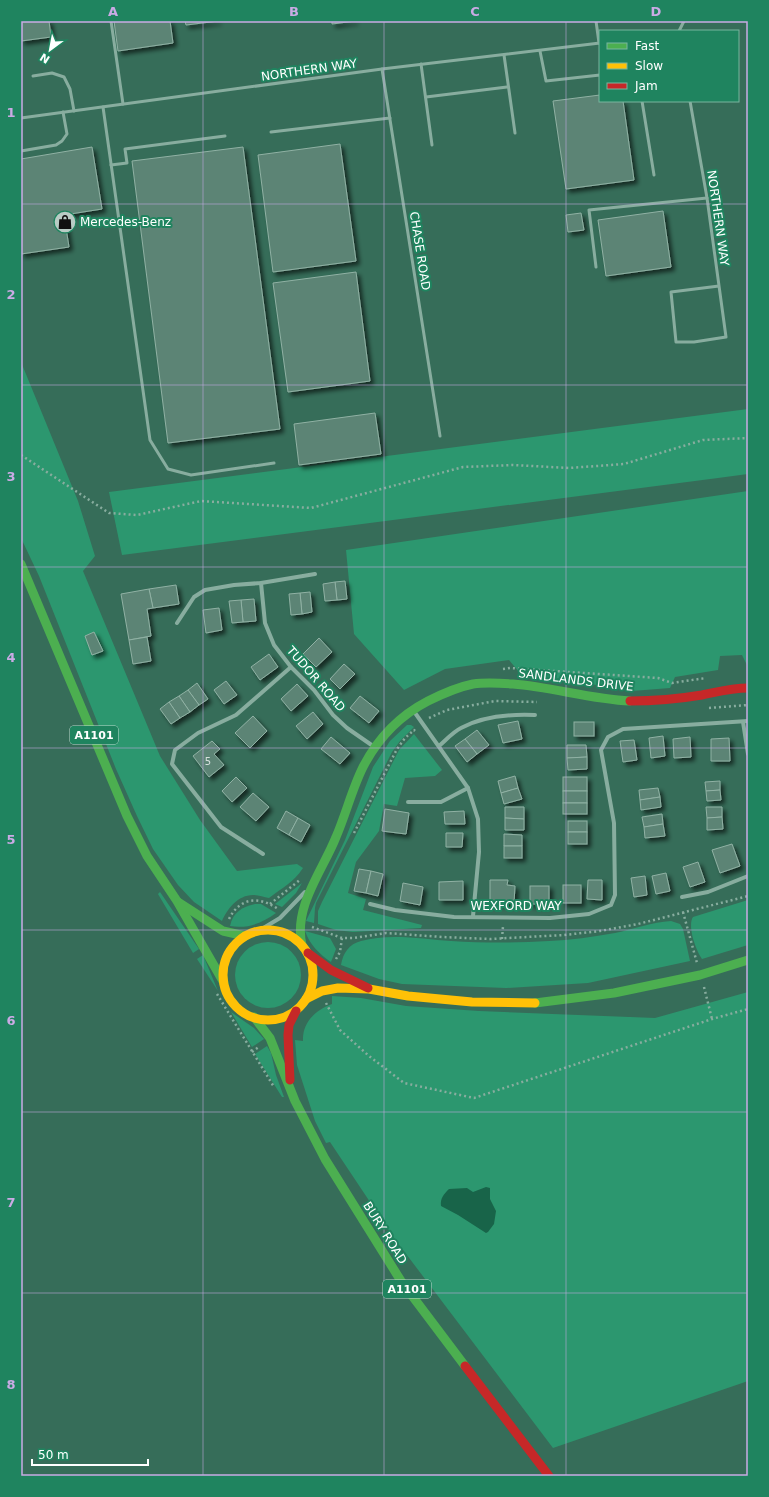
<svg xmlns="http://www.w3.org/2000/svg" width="769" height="1497" viewBox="0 0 769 1497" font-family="'DejaVu Sans',sans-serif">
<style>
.green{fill:#2c976f}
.water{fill:#186449}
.building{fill:#5b8474;stroke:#90b1a4;filter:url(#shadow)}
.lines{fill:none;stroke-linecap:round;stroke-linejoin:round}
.path{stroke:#88ad9f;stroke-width:2.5;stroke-dasharray:2 3;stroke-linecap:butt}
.lane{stroke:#88ad9f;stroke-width:3}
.street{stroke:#88ad9f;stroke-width:4}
.fast{stroke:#4caf50;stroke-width:9}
.slow{stroke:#ffc107;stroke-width:9}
.jam{stroke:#c62828;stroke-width:9}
.grid{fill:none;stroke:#caabe5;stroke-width:1;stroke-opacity:0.55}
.labels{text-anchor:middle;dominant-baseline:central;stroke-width:4;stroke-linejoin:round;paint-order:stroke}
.number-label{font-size:10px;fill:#d6e0dc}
.shield{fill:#1f845f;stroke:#bcdacf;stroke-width:1}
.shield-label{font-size:11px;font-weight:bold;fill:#fff}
.street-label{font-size:12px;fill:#fff;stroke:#1f845f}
.poi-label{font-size:12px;fill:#fff;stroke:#1f845f;text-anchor:start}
.neatline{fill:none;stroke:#caabe5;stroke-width:1.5}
.grid-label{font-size:13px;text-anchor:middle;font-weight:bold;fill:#caabe5}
</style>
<defs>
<filter id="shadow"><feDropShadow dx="3.5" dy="3.5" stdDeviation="2" flood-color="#0009"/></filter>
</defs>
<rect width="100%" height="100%" fill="#366d59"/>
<g class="green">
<path d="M21,362L78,501L95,556L83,571L160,756L200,820L237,871L297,864L303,868C293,883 283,887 269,898C264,897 258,895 253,895C238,895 227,909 222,921L194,902L178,885L153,849L137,816L116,769L39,576L21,538Z"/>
<polygon points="748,409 748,474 718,478 122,555 109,492"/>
<polygon points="748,491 748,667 742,655 720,656 718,670 675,677 670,688 632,691 519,672 509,660 445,669 404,690 354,634 346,550"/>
<polygon points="407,725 411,725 414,727 400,741 392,752 316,903 315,908 314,923 306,921 345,840 373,767 390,741"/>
<polygon points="414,734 442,770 435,776 405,778 397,806 384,804 379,831 356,862 348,893 366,899 363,910 422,925 421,928 353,932 336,930 318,924 318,911 322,902 399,750"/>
<polygon points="302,883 296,893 282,907 275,904"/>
<polygon points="160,892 199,949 193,953 158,894"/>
<path d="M748,900V945L702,959C696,951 687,926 693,917Z"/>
<path d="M255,904H261L276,913C262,923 248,929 230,926C233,912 242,907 255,904Z"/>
<path d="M671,921L680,924L683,929L690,961L588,983L506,988L402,984L379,979L341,965C343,953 349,944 361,941C389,933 423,939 451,941C483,943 517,943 549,941C570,940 593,937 615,933C634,929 652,922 671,921Z"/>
<path d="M305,931L330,938L336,949L331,962C319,954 310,945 305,931Z"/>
<circle cx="268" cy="975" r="33"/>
<polygon points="203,955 218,991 197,959"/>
<path d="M748,992V1381L553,1448L394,1238L330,1142L326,1143L315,1121L297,1065L295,1040L303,1041C302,1022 316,1010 332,1004V996L361,998L406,1006L479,1011L655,1018Z"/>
<polygon points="231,1012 254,1028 264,1039 252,1047"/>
<polygon points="267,1046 271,1053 276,1075 284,1097 282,1097 255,1054"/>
</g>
<path class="water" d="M486,1187L490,1188V1199L496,1211L494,1224L488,1232L486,1233L458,1215L441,1206C440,1198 444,1194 449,1189L467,1188L473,1192Z"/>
<g class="building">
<polygon points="21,21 49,21 51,37 21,41"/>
<polygon points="114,21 170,21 173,43 118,51"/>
<polygon points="185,21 218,21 186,25"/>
<polygon points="332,21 355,21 332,24"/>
<polygon points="600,95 600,101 623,101 634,180 566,189 553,101"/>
<polygon points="340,144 356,261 273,272 258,155"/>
<polygon points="92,147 102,209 64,215 69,247 21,254 21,159"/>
<polygon points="243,147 280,429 168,443 132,161"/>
<polygon points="663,211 671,267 606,276 598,220"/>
<polygon points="581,213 584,230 568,232 566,215"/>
<polygon points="356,272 370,381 288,392 273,283"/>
<polygon points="375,413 381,454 299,465 294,424"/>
<polygon points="345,581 347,599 337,600 335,582"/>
<polygon points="335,582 337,600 325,601 323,584"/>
<polygon points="176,585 179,604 153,608 149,589"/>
<polygon points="149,589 153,608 147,609 151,636 129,640 121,594"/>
<polygon points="310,592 312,612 302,614 300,593"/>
<polygon points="300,593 302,614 291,615 289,594"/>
<polygon points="254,599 256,621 243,622 241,600"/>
<polygon points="241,600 243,622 232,623 229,601"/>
<polygon points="219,608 222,630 206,633 203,610"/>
<polygon points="94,632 103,651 92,655 85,636"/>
<polygon points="147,637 151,661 133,664 129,640"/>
<polygon points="319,638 332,652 316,667 303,654"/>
<polygon points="269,654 278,667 260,680 251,667"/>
<polygon points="344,664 355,674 340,689 330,679"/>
<polygon points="226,681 237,695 224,704 214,690"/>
<polygon points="197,683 208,699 199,705 188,690"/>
<polygon points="297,684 308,696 291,711 281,699"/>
<polygon points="188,690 199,705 190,712 179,696"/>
<polygon points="179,696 190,712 180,718 169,702"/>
<polygon points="360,696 379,711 369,723 350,708"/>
<polygon points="169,702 180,718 171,724 160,709"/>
<polygon points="313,712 323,724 307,739 296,726"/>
<polygon points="253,716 267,731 250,748 235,733"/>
<polygon points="518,721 522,739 503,743 498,725"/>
<rect x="574" y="722" width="20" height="14"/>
<polygon points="477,730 489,745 477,754 465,739"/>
<polygon points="663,736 665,756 651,758 649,738"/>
<polygon points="331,737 350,753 340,764 321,749"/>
<polygon points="690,737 691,757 674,758 673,739"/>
<polygon points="729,738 730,761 711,761 711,739"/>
<polygon points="465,739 477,754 467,762 455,746"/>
<polygon points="634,740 637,760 623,762 620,741"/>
<polygon points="212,741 220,749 214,754 224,765 209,777 193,756"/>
<polygon points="567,745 586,745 587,757 567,758"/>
<polygon points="587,757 587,769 568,770 567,758"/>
<polygon points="515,776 518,788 501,793 498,781"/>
<polygon points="236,777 247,788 232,802 222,791"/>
<rect x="563" y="777" width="24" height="14"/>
<polygon points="720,781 720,790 706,791 705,782"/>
<polygon points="518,788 522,799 504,804 501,793"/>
<polygon points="658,788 660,797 640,800 639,790"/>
<polygon points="720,790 721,800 707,801 706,791"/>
<rect x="563" y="791" width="24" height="12"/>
<polygon points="253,793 269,807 256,821 240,807"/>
<polygon points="660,797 661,807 641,810 640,800"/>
<rect x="563" y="803" width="24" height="11"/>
<polygon points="505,807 524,807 524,819 505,818"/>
<polygon points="706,807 722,807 722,817 707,818"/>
<polygon points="385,809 409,813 406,834 382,831"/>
<polygon points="286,811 298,818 289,835 277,828"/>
<polygon points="464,811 465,824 445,824 444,812"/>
<polygon points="662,814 663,824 644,827 642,817"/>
<polygon points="722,817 723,829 707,830 707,818"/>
<polygon points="298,818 310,825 301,842 289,835"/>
<polygon points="505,818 524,819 524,830 505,830"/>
<rect x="568" y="821" width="19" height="11"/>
<polygon points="663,824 665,836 645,838 644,827"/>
<rect x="568" y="832" width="19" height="12"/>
<polygon points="446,833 463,833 462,847 446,847"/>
<polygon points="504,834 522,835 522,846 504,846"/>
<polygon points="732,844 740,866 720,873 712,850"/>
<rect x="504" y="846" width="18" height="12"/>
<polygon points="698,862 705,882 690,887 683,867"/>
<polygon points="359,869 371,871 366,893 354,891"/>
<polygon points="371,871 383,874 378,896 366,893"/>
<polygon points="666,873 670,891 656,894 652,876"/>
<polygon points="645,876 647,895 634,897 631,878"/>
<polygon points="490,880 508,880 507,885 515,886 514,903 490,903"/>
<polygon points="588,880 602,880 602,900 587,899"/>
<polygon points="463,881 463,900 439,900 439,882"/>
<polygon points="403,883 423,887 420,905 400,901"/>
<rect x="563" y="885" width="18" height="18"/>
<rect x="530" y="886" width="19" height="18"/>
</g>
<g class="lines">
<g class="path">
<polyline points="21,455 109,513 137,515 201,501 311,508 463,467 513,465 569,468 624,464 703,440 748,438"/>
<polyline points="503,669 510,668 658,678 672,683 706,678"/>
<polyline points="709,708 748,705"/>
<polyline points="429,718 447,710 495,701 537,702"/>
<polyline points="354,833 397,749 405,738 414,730 415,731"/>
<polyline points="270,904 301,879"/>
<polyline points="683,912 697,963"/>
<path d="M229,919C240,897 259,896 278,909"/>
<polyline points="312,927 342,938 354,938 386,933 442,937 490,939 564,935 600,931 638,924 748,896"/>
<polyline points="502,939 503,926"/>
<polyline points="336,959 340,952 342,938"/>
<polyline points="704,987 712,1019"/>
<polyline points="217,994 274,1087"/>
<polyline points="326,1003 340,1030 369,1056 404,1083 474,1098 712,1019 748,1009"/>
<polyline points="252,1052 260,1046"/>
</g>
<g class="lane">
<polyline points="111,21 123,104"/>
<polyline points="596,21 599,43"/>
<polyline points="679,31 684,21"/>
<polyline points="540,51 546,81 600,75"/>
<polyline points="504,55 515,133"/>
<polyline points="421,64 432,145"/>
<polyline points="382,69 440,436"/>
<polyline points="33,76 52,73 64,77 70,89 74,111"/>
<polyline points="426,97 507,87"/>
<polyline points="642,101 654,175"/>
<polyline points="690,101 707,198 726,337 694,342 676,342 671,292 719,286"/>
<polyline points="103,107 150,440 168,469 191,475 274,463"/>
<polyline points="21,118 382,69 600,43"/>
<polyline points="271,132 390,118"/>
<polyline points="21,151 56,145 62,141 67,134 63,112"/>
<polyline points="111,165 127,163 125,149 225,136"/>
<polyline points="596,267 589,210 707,198"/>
</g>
<g class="street">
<polyline points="261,583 265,623 274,645 291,667 314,690 333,715 347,728 373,746"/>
<polyline points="177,623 194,597 205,590 234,585 261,583 315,574"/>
<polyline points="413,710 468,788 478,819 479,852 473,916"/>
<polyline points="743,722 748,754"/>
<path d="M439,746C446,740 453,732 461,728C483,716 511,714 535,715"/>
<polyline points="408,802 441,802 468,788"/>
<polyline points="263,854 221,827 172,764 175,750 198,733 236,715 291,667"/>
<polyline points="682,897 708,892 748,876"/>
<polyline points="370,904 395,910 454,917 550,918 589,914 611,905 615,895 614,823 601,750 608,737 623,729 748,721"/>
<polyline points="260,930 280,918 305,892"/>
</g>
<g class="fast">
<polyline points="21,564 127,816 147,856 177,901 224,983"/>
<polyline points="178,902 223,931 245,936"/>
<path d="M302,945C293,907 323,870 336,837C346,814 352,789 363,767C378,738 399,716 428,701C442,694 458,687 473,684C486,682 500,683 513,684C552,687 590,699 630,701"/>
<polyline points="535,1003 614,993 700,975 748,960"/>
<polyline points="254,1017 270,1038 295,1101 325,1159 401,1281 465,1366"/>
</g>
<g class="slow">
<circle cx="268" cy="975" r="45"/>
<polyline points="306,999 322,991 338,988 369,989 408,996 472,1002 535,1003"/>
</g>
<g class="jam">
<path d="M630,701C654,701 678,699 702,695C717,692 732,688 748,688"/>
<polyline points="308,953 331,970 368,988"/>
<polyline points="290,1080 288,1035 289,1025 296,1011"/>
<polyline points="465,1366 549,1476"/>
</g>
</g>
<path class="grid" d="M203,21V1476M384,21V1476M566,21V1476M21,204H748M21,385H748M21,567H748M21,748H748M21,930H748M21,1112H748M21,1293H748"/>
<defs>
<g id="shop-disc" transform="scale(1.15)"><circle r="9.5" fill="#b9ccc5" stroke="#1f845f"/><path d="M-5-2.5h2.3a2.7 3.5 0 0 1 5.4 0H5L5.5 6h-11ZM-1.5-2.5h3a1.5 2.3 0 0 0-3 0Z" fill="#111"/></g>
</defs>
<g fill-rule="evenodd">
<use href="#shop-disc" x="65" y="222"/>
</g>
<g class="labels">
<g class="number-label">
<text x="208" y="761">5</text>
</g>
<g class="shield">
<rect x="70" y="726" width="48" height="18" rx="3"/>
<rect x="383" y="1280" width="48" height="18" rx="3"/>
</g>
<g class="shield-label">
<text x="94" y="735">A1101</text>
<text x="407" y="1289">A1101</text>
</g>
<g class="street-label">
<text transform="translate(309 70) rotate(-8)">NORTHERN WAY</text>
<text transform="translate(718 218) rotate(82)">NORTHERN WAY</text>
<text transform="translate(420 251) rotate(81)">CHASE ROAD</text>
<text transform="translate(316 679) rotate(49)">TUDOR ROAD</text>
<text transform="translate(576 680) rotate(7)">SANDLANDS DRIVE</text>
<text x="516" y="906">WEXFORD WAY</text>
<text transform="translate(385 1233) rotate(58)">BURY ROAD</text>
</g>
<g class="poi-label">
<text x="80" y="222">Mercedes-Benz</text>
</g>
</g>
<rect width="769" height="1497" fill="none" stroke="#1f845f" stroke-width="44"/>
<rect x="599" y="30" width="140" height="72" fill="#1f845f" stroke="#79b59f"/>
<rect x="607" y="43" width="20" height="6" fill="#4caf50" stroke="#79b59f"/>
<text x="635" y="50" font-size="12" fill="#ffffff">Fast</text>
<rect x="607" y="63" width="20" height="6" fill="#ffc107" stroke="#79b59f"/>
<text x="635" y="70" font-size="12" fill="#ffffff">Slow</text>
<rect x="607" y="83" width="20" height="6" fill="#c62828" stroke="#79b59f"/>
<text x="635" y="90" font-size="12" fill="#ffffff">Jam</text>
<g transform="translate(50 50) rotate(212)" stroke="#1f845f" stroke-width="3" paint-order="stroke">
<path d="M0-3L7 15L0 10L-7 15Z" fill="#ffffff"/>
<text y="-6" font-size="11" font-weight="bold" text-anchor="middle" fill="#ffffff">N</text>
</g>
<path d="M32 1459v6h116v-6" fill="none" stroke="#ffffff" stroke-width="2"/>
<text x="38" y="1459" font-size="12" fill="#ffffff" stroke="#1f845f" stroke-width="3" paint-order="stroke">50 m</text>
<rect x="22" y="22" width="725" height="1453" class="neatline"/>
<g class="grid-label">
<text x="113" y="16">A</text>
<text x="294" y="16">B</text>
<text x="475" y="16">C</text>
<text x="656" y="16">D</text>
<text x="11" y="117">1</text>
<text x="11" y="299">2</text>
<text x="11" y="481">3</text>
<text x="11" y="662">4</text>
<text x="11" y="844">5</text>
<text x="11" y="1025">6</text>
<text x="11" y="1207">7</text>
<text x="11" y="1389">8</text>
</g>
</svg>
